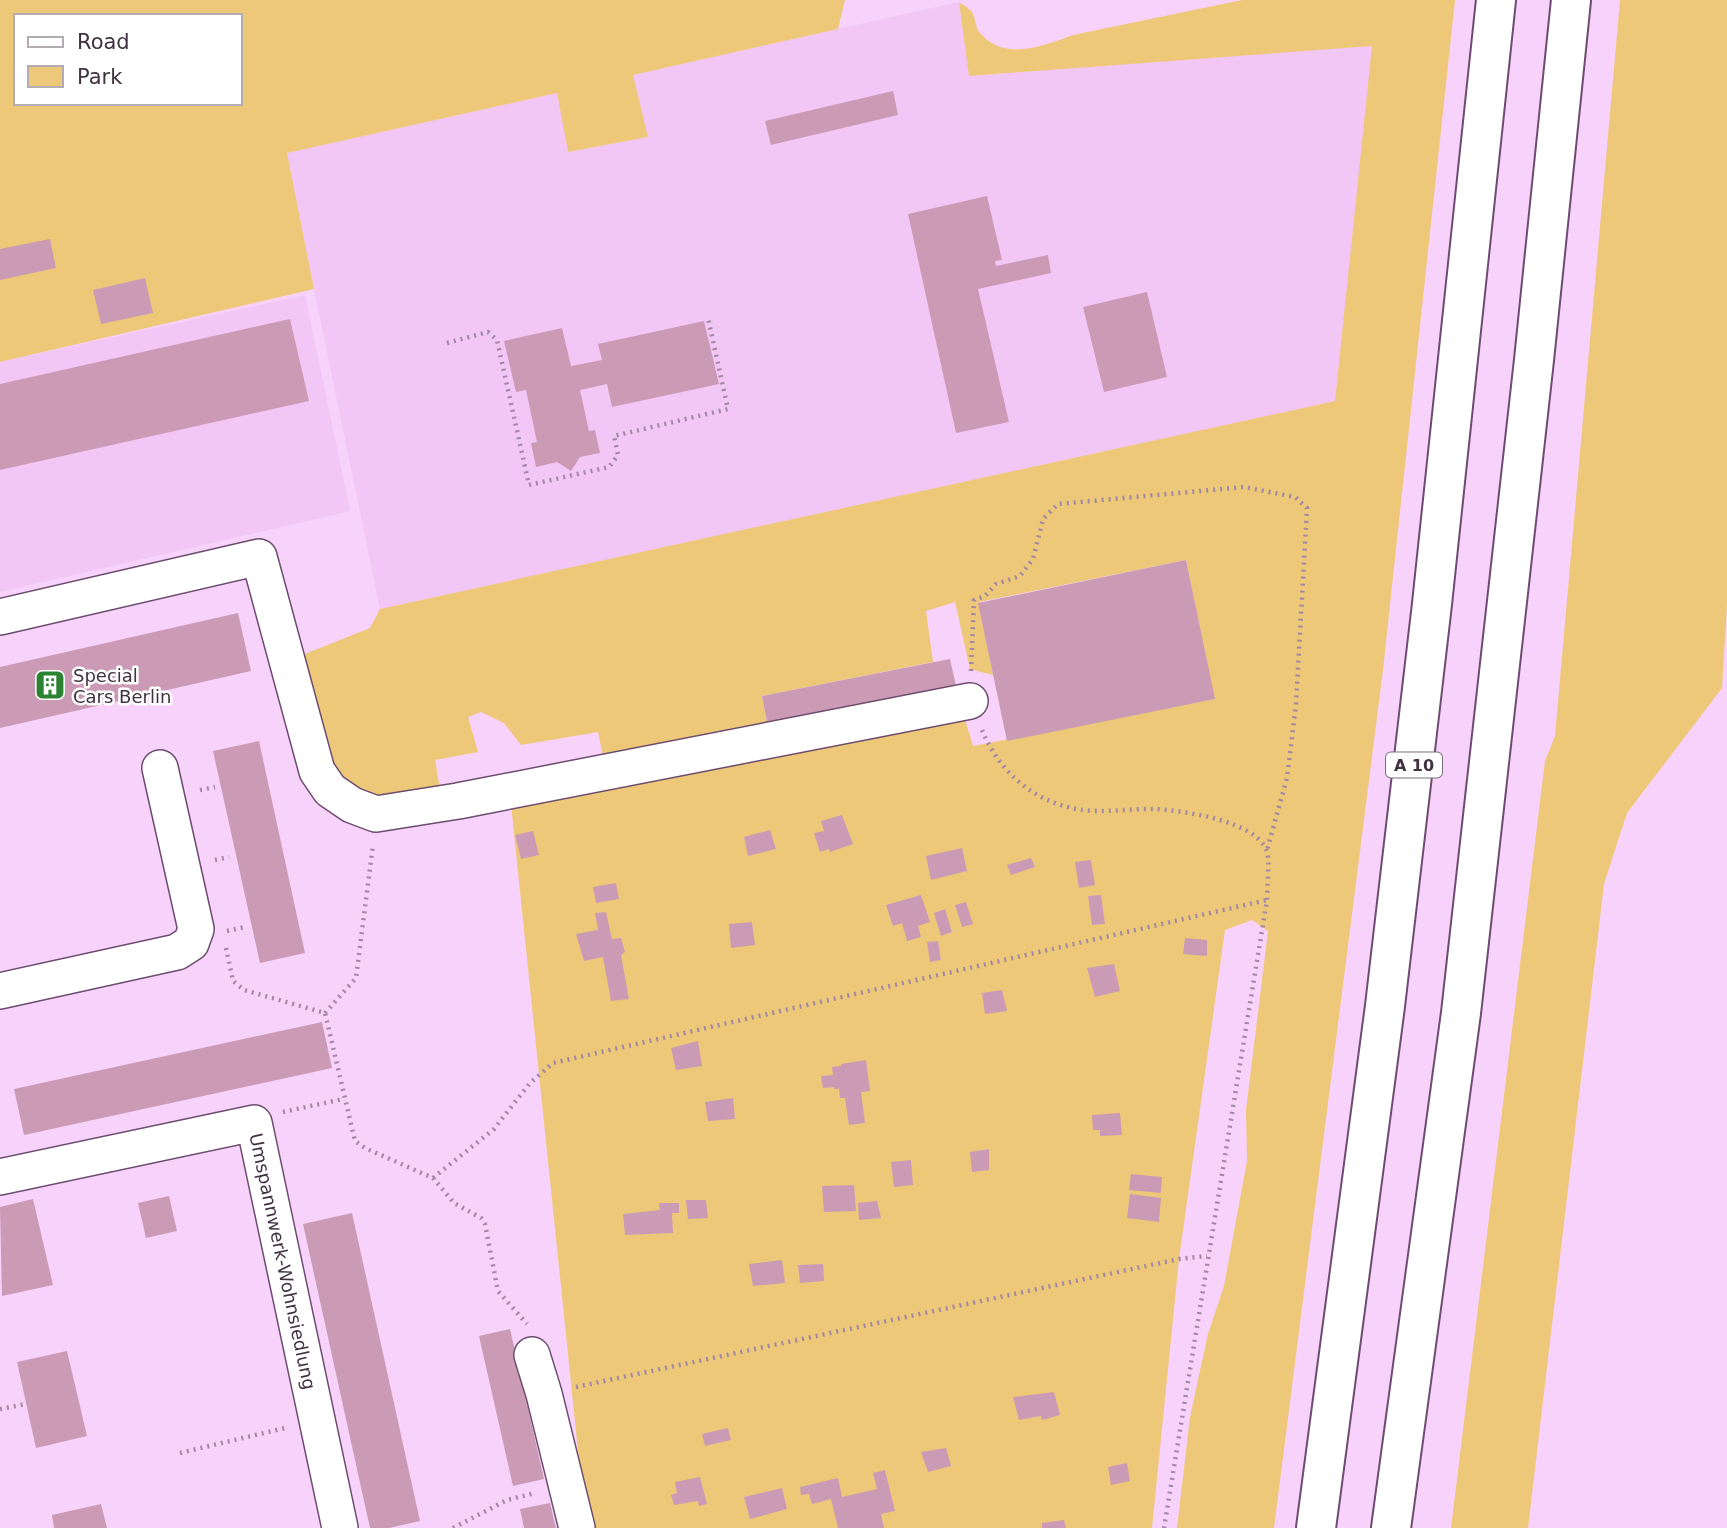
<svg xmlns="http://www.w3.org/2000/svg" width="1727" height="1528" viewBox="0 0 1727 1528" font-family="'DejaVu Sans',sans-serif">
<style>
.built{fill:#f2c7f5}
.green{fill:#eec879;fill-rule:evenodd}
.building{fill:#cb9bb6}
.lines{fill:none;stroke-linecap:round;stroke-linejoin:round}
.minor-casing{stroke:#6d4d6f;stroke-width:38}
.highway-casing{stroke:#6d4d6f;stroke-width:42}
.path{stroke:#a288a4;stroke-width:4.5;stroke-dasharray:2 5;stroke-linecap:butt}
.minor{stroke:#fff;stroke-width:35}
.highway{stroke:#fff;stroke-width:38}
.labels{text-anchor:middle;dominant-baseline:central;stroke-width:5;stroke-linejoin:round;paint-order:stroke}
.shield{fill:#fff;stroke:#7a707b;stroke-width:2}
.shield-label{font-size:16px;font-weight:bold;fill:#413242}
.poi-label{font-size:18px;fill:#413242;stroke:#fff;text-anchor:start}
.street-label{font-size:18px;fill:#413242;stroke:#fff}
</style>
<rect width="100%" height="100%" fill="#f7d2fa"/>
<g class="built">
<polygon points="959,2 970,76 1372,45 1351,300 1336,401 380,609 286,153 557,93 569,152 647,137 632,75"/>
<polygon points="305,295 350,511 0,592 0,362"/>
</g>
<g class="green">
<path d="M0,0H845L838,29L633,75L648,137L568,152L557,93L287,153L314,289L0,362ZM16,16H240V103H16Z"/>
<path d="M1242,0H1455L1383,670L1274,1528H1177L1190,1417L1208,1334L1224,1286L1247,1161L1246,1110L1268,931L1252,920L1225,930L1179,1259L1152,1528H586L511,804L957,693L973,746L1214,699L1186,560L979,602L993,675L970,669L955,602L926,611L933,662L762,696L768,727L604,761L598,732L521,745L504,723L481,712L468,717L478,752L435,760L440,789L389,807L338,785L300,656L370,628L380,609L1335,401L1372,46L969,76L959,2C963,5 969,8 972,12C976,19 975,27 980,33C1005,62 1043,46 1073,35Z"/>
<polygon points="1620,0 1727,0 1727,605 1722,688 1627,813 1604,884 1528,1528 1451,1528 1545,761 1555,736"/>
</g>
<g class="building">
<polygon points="893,91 898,115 771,145 765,121"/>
<polygon points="987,196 1002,260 995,261 996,266 1048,255 1051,273 978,289 1009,422 956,433 908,214"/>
<polygon points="50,239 56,268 0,280 0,249"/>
<polygon points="145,278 153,313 101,324 93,290"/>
<polygon points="1147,292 1167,377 1104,392 1083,307"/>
<polygon points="290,319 309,401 0,470 0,384"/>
<polygon points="704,321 719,384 612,407 607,384 580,390 589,431 595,430 600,453 580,457 571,471 557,462 536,467 531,443 537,442 526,390 516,392 504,341 562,328 571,366 602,360 598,344"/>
<polygon points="1186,560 1215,699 1007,741 978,603"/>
<polygon points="238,613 251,671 0,728 0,667"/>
<polygon points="950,659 957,690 768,727 762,696"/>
<polygon points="259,741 305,953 260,963 213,751"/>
<polygon points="842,815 853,844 830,852 829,849 820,852 814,833 824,831 821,821"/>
<polygon points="770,830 776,849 748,856 744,837"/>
<polygon points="533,831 539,855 521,859 515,835"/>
<polygon points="962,848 967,871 931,880 926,856"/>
<polygon points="1031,858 1035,867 1011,875 1007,865"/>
<polygon points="1091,860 1095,885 1079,888 1075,862"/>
<polygon points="616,883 619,899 596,903 593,887"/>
<polygon points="921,895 930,922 918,926 921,937 907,941 902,923 893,926 886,905"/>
<polygon points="1101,895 1105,924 1092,925 1088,896"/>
<polygon points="966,902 973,924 962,927 955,905"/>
<polygon points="945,909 952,932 941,936 934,913"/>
<polygon points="606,912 612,939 621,938 625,952 621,955 629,999 611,1001 603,957 584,961 576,934 598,930 595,913"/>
<polygon points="752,922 755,945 731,948 729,924"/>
<polygon points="1185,938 1207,940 1207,956 1183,954"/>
<polygon points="938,941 941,960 930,962 927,942"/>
<polygon points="1114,964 1120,991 1095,997 1087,968"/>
<polygon points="1002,990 1007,1011 985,1014 982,993"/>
<polygon points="322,1022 332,1068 24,1135 14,1089"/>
<polygon points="698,1041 702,1066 676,1070 671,1048"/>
<polygon points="866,1060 870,1091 861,1092 865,1123 849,1125 845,1098 840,1098 839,1089 834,1089 834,1087 823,1088 821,1076 833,1075 832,1067 841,1066 841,1064"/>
<polygon points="733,1098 735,1119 708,1121 705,1102"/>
<polygon points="1120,1113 1122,1135 1100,1136 1100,1130 1093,1130 1092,1115"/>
<polygon points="989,1149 989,1170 972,1172 970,1152"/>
<polygon points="911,1160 913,1185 894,1187 891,1162"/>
<polygon points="1131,1174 1162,1177 1161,1193 1129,1190"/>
<polygon points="854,1185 856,1211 824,1212 822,1186"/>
<polygon points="1130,1194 1161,1198 1159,1222 1127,1218"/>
<polygon points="169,1196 177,1231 146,1238 138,1203"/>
<polygon points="33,1199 53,1285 2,1296 0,1207"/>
<polygon points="686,1200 706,1200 708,1218 688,1219"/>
<polygon points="877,1201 881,1218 859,1220 858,1203"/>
<polygon points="659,1203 679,1203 679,1213 672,1213 673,1233 625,1235 623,1214 660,1210"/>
<polygon points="352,1213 420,1521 389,1528 370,1528 303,1224"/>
<polygon points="782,1260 785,1283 753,1286 749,1264"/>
<polygon points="823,1264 824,1281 800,1283 798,1265"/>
<polygon points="510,1329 544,1479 513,1486 479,1336"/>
<polygon points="67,1351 87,1436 36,1448 17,1362"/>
<polygon points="1054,1392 1060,1415 1042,1420 1041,1416 1019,1420 1013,1397"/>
<polygon points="728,1428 731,1440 705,1446 702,1434"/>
<polygon points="946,1448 951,1466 928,1472 921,1452"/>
<polygon points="1127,1463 1130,1481 1111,1485 1108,1467"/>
<polygon points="885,1470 895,1511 881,1514 884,1528 838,1528 831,1499 812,1504 809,1494 801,1495 800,1487 838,1478 842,1497 877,1489 873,1473"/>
<polygon points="700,1477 707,1504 699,1506 698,1501 674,1505 671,1495 677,1493 675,1482"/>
<polygon points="782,1488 787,1509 750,1519 744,1497"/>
<polygon points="550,1503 556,1528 524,1528 520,1509"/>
<polygon points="101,1504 107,1528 54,1528 52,1515"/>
<polygon points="1064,1520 1066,1528 1042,1528 1042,1523"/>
</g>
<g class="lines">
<g class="minor-casing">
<g id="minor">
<polyline points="0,617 259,557 317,771 330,790 352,805 376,814 458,801 970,701"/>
<polyline points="0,991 177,952 191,943 196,929 160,768"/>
<path id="s1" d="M0,1177L254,1123L340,1528"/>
<polyline points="532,1355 544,1394 577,1528"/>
</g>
</g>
<g class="highway-casing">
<g id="highway">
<polyline points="1316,1528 1385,1006 1432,604 1496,0"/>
<polyline points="1391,1528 1461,1013 1534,360 1571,0"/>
</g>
</g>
<g class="path">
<polyline points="447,343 488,332 497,340 529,485 609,467 618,455 614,436 728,409 708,318"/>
<polyline points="971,671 974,600 985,596 996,584 1020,576 1033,559 1043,519 1058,504 1244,487 1295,497 1307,508 1296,704 1287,778 1267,850"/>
<path d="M982,730C999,771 1031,800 1076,809C1102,814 1130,808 1156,809C1184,811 1258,821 1267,852C1270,863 1267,887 1267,900L1164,1528"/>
<polyline points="200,790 215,787"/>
<polyline points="215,860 229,857"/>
<polyline points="227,931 245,927"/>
<polyline points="226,948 233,981 244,990 325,1013 355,1141 365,1148 433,1178 454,1203 481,1218 485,1224 498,1291 527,1324"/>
<polyline points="325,1013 356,978 373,845"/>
<polyline points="283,1112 343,1099"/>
<polyline points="433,1178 494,1129 530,1083 553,1063 1267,900"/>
<polyline points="576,1387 1179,1259 1207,1256"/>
<polyline points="0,1409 26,1404"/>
<polyline points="180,1453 285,1428"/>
<polyline points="453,1528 507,1500 535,1493"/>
</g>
<use href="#minor" class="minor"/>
<use href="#highway" class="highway"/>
</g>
<defs>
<g id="building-square" transform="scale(1.575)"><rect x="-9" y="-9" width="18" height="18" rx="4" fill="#2b8231" stroke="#fff"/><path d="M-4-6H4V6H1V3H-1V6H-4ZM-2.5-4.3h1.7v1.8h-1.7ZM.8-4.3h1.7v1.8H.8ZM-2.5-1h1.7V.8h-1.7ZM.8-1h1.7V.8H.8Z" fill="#fff"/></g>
</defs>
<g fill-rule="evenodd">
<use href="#building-square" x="50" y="685"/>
</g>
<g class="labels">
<rect class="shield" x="1386" y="752.5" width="56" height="25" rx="5"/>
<g class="shield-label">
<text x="1414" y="765">A 10</text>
</g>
<g class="poi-label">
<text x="73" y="675">Special<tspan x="73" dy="21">Cars Berlin</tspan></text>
</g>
<g class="street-label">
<text stroke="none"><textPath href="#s1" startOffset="401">Umspannwerk-Wohnsiedlung</textPath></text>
</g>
</g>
<rect x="14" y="14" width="228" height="91" fill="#ffffff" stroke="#b3adb3" stroke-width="2"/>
<rect x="28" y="37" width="35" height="10" fill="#ffffff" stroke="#b3adb3" stroke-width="2"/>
<text x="77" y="49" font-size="21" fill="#413242">Road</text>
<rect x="28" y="66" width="35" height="21" fill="#eec879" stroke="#b3adb3" stroke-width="2"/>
<text x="77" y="84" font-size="21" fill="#413242">Park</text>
</svg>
